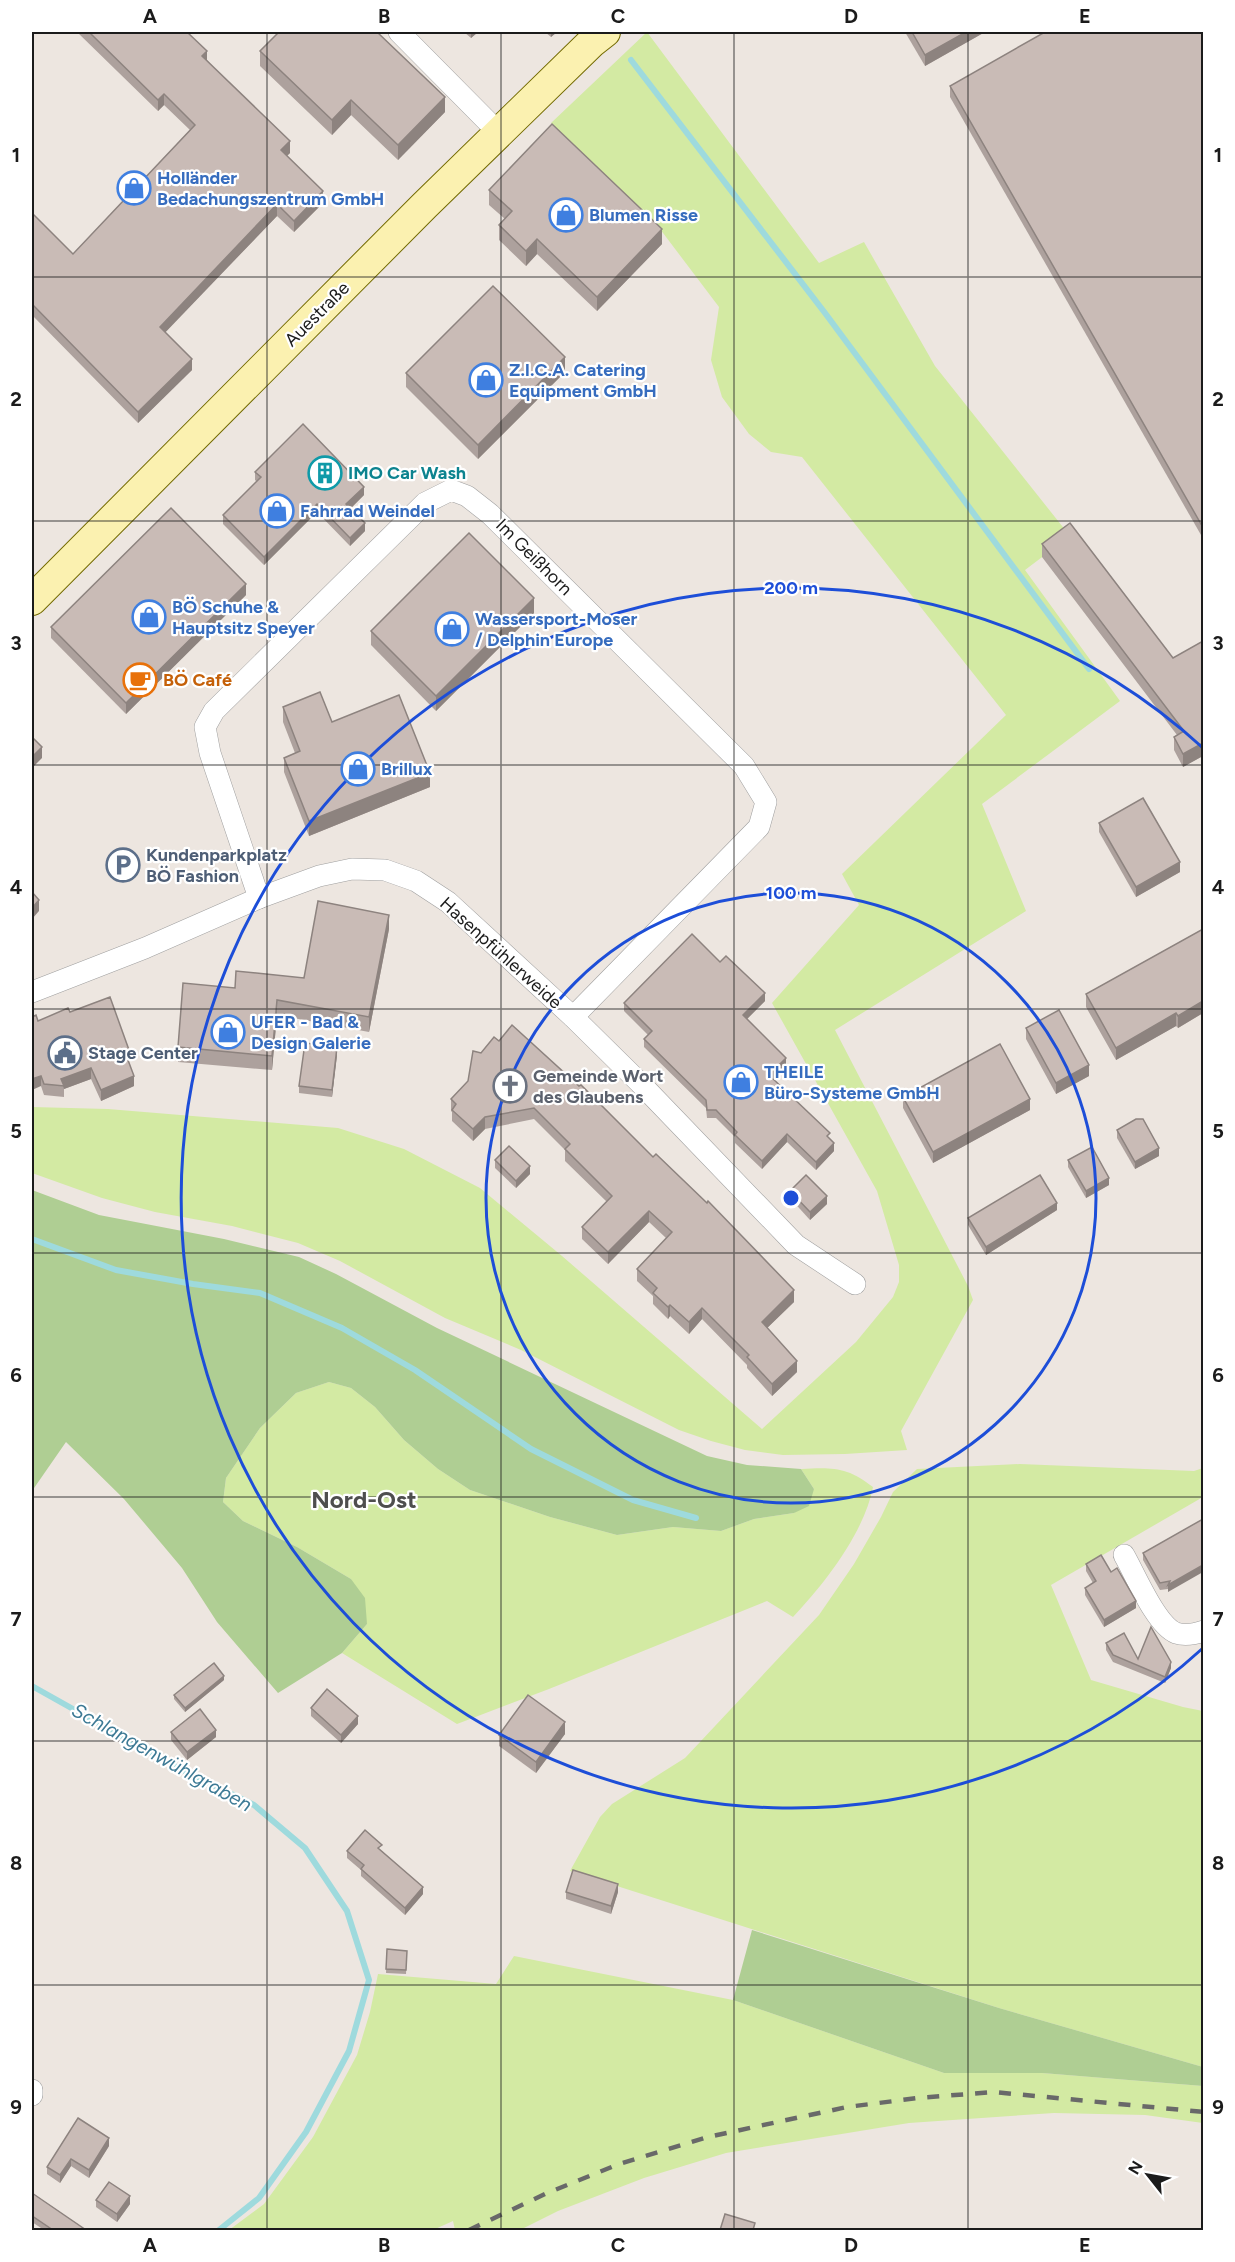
<svg xmlns="http://www.w3.org/2000/svg" width="1235" height="2262" viewBox="0 0 1235 2262" font-family="Figtree,sans-serif">
<style>
.grass{fill:#d3eaa3}
.forest{fill:#afce93}
.lines{fill:none;stroke-linecap:round;stroke-linejoin:round}
.stream{stroke:#9edadd;stroke-width:6}
.street-casing{stroke:#9f9f9f;stroke-width:22}
.secondary-casing{stroke:#736a01;stroke-width:32}
.street{stroke:#fff;stroke-width:21}
.secondary{stroke:#fbf1b0;stroke-width:30}
.rail{stroke:#696969;stroke-width:4.5;stroke-dasharray:12 12;stroke-linecap:butt}
.wall{fill:#ada19d}
.shaded-wall{fill:#8d837f}
.building{fill:#c9bbb6;stroke:#8d837f;stroke-width:1.5}
.grid{fill:none;stroke:#1b1b1b;stroke-width:1.5;stroke-opacity:0.55}
.ring{fill:none;stroke:#1d4ed8;stroke-width:3}
.labels{text-anchor:middle;dominant-baseline:central;stroke-width:4.5;stroke-linejoin:round;paint-order:stroke}
.shop-label{font-size:18px;font-weight:bold;fill:#366cbe;stroke:#fff;text-anchor:start}
.street-label{font-size:18px;fill:#1b1b1b;stroke:#fff}
.culture-label{font-size:18px;font-weight:bold;fill:#0d838f;stroke:#fff;text-anchor:start}
.food-label{font-size:18px;font-weight:bold;fill:#c56008;stroke:#fff;text-anchor:start}
.service-label{font-size:18px;font-weight:bold;fill:#4e5e75;stroke:#fff;text-anchor:start}
.worship-label{font-size:18px;font-weight:bold;fill:#5b616d;stroke:#fff;text-anchor:start}
.water-label{font-size:20px;font-style:italic;fill:#3d7a95;stroke:#fff}
.district-label{font-size:24px;font-weight:bold;fill:#4e4e4e;stroke:#fff}
.centre{fill:#1d4ed8;stroke:#fff;stroke-width:3}
.ring-label{font-size:18px;text-anchor:middle;font-weight:bold;fill:#1d4ed8;stroke:#fff;stroke-width:4.5;stroke-linejoin:round;paint-order:stroke}
.neatline{fill:none;stroke:#1b1b1b;stroke-width:2}
.grid-label{font-size:20px;text-anchor:middle;font-weight:bold;fill:#1b1b1b}
</style>
<rect width="100%" height="100%" fill="#ede6e0"/>
<g class="grass">
<polygon points="647,32 819,263 864,242 935,366 1070,536 1025,570 1120,701 982,804 1026,911 835,1030 968,1286 973,1300 901,1431 907,1450 845,1454 783,1455 745,1450 711,1441 679,1430 521,1350 445,1318 340,1261 298,1243 232,1226 155,1212 102,1198 32,1173 32,1107 108,1109 338,1128 404,1149 480,1188 562,1256 762,1429 856,1342 893,1297 899,1282 899,1265 877,1191 772,1003 859,905 842,874 1006,715 802,457 771,452 749,434 722,397 711,360 719,307 660,229 551,123"/>
<path d="M329,1382L351,1388L375,1407L404,1440L438,1469L470,1490L550,1517L617,1535L673,1527L721,1531L754,1519L794,1513L814,1489L801,1469C832,1467 848,1467 873,1487C864,1533 825,1583 793,1617L767,1601L549,1689L457,1724L342,1653L367,1624L351,1579L297,1547L243,1521L223,1502L226,1478L260,1428L296,1393Z"/>
<polygon points="1020,1464 1194,1471 1203,1468 1203,1497 1051,1585 1091,1680 1183,1707 1203,1711 1203,2067 999,2008 570,1871 600,1817 612,1804 685,1758 819,1615 854,1564 881,1517 893,1492 917,1469"/>
<polygon points="514,1956 733,2000 944,2073 1042,2073 1203,2086 1203,2123 1145,2115 1054,2113 909,2123 726,2153 644,2178 558,2211 520,2230 455,2230 453,2221 433,2230 229,2230 264,2204 313,2137 357,2055 370,2012 378,1974 496,1984"/>
</g>
<g class="forest">
<polygon points="32,1190 99,1215 224,1239 299,1257 336,1274 437,1328 707,1456 747,1465 801,1469 814,1489 809,1506 794,1513 754,1519 721,1531 673,1527 617,1535 550,1517 470,1490 438,1469 404,1440 375,1407 351,1388 329,1382 296,1393 260,1428 226,1478 223,1502 243,1521 297,1547 351,1579 365,1598 367,1624 342,1653 278,1693 217,1622 182,1568 124,1499 66,1442 32,1491"/>
<polygon points="752,1930 999,2008 1203,2067 1203,2086 1042,2073 944,2073 733,2000"/>
</g>
<g class="lines">
<g class="stream">
<polyline points="631,60 825,313 1089,669"/>
<polyline points="32,1239 116,1270 193,1284 260,1293 342,1328 415,1370 531,1449 633,1500 696,1518"/>
<polyline points="32,1686 180,1769 254,1805 305,1848 347,1911 369,1980 349,2051 306,2132 259,2198 219,2230"/>
</g>
<g class="street-casing">
<g id="street">
<polyline points="399,32 499,133"/>
<polyline points="259,898 210,753 205,727 214,711 425,503 451,490 467,496 490,514 744,766 766,802 759,827 573,1017"/>
<polyline points="32,992 145,948 259,898 319,876 352,869 385,870 416,881 448,902 573,1017 640,1083 796,1245 855,1284"/>
<path d="M1124,1555C1135,1574 1156,1625 1176,1633C1185,1636 1195,1634 1204,1631"/>
<polyline points="32,2090 32,2095"/>
</g>
</g>
<g class="secondary-casing">
<polyline id="secondary" points="32,600 424,206 591,43 605,32"/>
</g>
<use href="#street" class="street"/>
<use href="#secondary" class="secondary"/>
<polyline class="rail" points="469,2230 545,2194 619,2164 708,2137 847,2107 918,2098 993,2092 1204,2112"/>
</g>
<g class="wall">
<polygon points="77,32 187,32 207,60 290,153 287,156 323,203 294,232 277,216 165,332 192,370 138,423 32,315 32,213 73,254 190,130 164,105 158,111"/>
<polygon points="464,32 478,32 471,38"/>
<polygon points="545,32 557,32 551,37"/>
<polygon points="905,32 985,32 925,66"/>
<polygon points="1203,32 1201,535 950,97 950,86"/>
<polygon points="260,51 445,112 398,160 351,115 332,135 260,66"/>
<polygon points="489,190 662,244 597,311 537,254 526,266 499,240 499,225 505,219 489,205"/>
<polygon points="565,372 478,459 406,387 406,373"/>
<polygon points="255,472 364,495 351,508 365,531 350,546 317,512 264,565 223,524 223,515 257,482 255,480"/>
<polygon points="1042,544 1173,658 1203,641 1203,761 1201,757 1183,767 1174,750 1174,737 1177,735 1042,557"/>
<polygon points="246,595 126,714 51,638 51,627"/>
<polygon points="534,613 436,711 371,645 371,631"/>
<polygon points="283,707 332,722 430,787 309,836 284,772 284,758 295,753 283,722"/>
<polygon points="1099,823 1180,872 1136,897 1099,832"/>
<polygon points="389,929 369,1032 277,1015 272,1070 178,1062 178,1047"/>
<polygon points="1203,929 1203,1013 1178,1028 1176,1026 1116,1060 1086,1007 1086,994"/>
<polygon points="720,962 765,1001 747,1019 786,1066 773,1079 830,1139 834,1151 816,1170 787,1142 762,1169 735,1143 735,1137 716,1118 707,1118 706,1108 644,1047 644,1039 648,1035 624,1011 624,1003"/>
<polygon points="70,1012 129,1061 128,1061 134,1086 101,1101 91,1079 64,1089 64,1097 44,1095 41,1086 38,1021"/>
<polygon points="1026,1028 1089,1076 1056,1094 1026,1039"/>
<polygon points="473,1051 794,1302 767,1328 797,1372 772,1396 747,1368 747,1365 702,1319 689,1334 670,1316 668,1319 653,1304 653,1296 637,1281 637,1269 666,1238 649,1222 608,1264 582,1239 582,1227 607,1202 565,1161 565,1150 534,1119 485,1129 473,1141 452,1121 452,1112 451,1111 451,1099 468,1081"/>
<polygon points="337,1055 332,1097 299,1093 299,1086"/>
<polygon points="903,1097 1030,1110 933,1163 903,1108"/>
<polygon points="1117,1130 1159,1156 1135,1169 1117,1138"/>
<polygon points="495,1160 530,1174 516,1188 495,1168"/>
<polygon points="1068,1160 1109,1185 1086,1198 1068,1167"/>
<polygon points="790,1191 827,1204 810,1220 790,1198"/>
<polygon points="1057,1210 986,1255 968,1225 968,1218"/>
<polygon points="1203,1519 1168,1592 1168,1589 1160,1590 1143,1560 1143,1553"/>
<polygon points="1086,1564 1111,1572 1136,1608 1104,1627 1085,1595 1085,1588 1093,1583 1086,1571"/>
<polygon points="1106,1643 1138,1659 1171,1668 1165,1683 1113,1662 1106,1650"/>
<polygon points="224,1680 185,1712 174,1699 174,1695"/>
<polygon points="311,1708 358,1724 341,1743 311,1716"/>
<polygon points="171,1732 216,1737 187,1760 171,1740"/>
<polygon points="565,1734 536,1773 499,1746 499,1735"/>
<polygon points="347,1851 382,1851 423,1894 405,1915 361,1876 361,1870 347,1858"/>
<polygon points="566,1892 618,1892 611,1914 566,1899"/>
<polygon points="387,1949 407,1951 406,1974 386,1973"/>
<polygon points="109,2146 89,2178 71,2166 60,2183 47,2174 47,2167"/>
<polygon points="32,2193 86,2230 44,2230 32,2222 32,2223"/>
<polygon points="96,2200 130,2204 117,2222 96,2207"/>
</g>
<g class="shaded-wall">
<polygon points="471,32 478,32 471,38"/>
<polygon points="551,32 557,32 551,37"/>
<polygon points="966,32 985,32 925,66 925,55"/>
<polygon points="207,51 207,62 202,56"/>
<polygon points="164,94 164,105 158,111 158,100"/>
<polygon points="445,97 445,112 398,160 398,145"/>
<polygon points="351,100 351,115 332,135 332,120"/>
<polygon points="290,141 290,153 281,161 281,150"/>
<polygon points="323,191 323,203 294,232 294,221"/>
<polygon points="277,204 277,216 160,338 160,327"/>
<polygon points="662,229 662,244 597,311 597,297"/>
<polygon points="537,239 537,254 526,266 526,251"/>
<polygon points="565,357 565,372 478,459 478,445"/>
<polygon points="192,359 192,370 138,423 138,412"/>
<polygon points="364,487 364,495 346,513 346,504"/>
<polygon points="317,504 317,512 264,565 264,557"/>
<polygon points="365,523 365,531 350,546 350,538"/>
<polygon points="1203,523 1203,534 1201,535 1201,524"/>
<polygon points="246,584 246,595 126,714 126,703"/>
<polygon points="534,598 534,613 436,711 436,696"/>
<polygon points="1201,744 1201,757 1183,767 1183,754"/>
<polygon points="42,747 42,758 32,768 32,757"/>
<polygon points="430,773 430,787 309,836 309,821"/>
<polygon points="1180,862 1180,872 1136,897 1136,887"/>
<polygon points="39,900 39,911 32,919 32,908"/>
<polygon points="389,915 389,929 369,1032 369,1017"/>
<polygon points="765,993 765,1001 743,1023 743,1015"/>
<polygon points="277,1000 277,1015 272,1070 272,1056"/>
<polygon points="1203,1001 1203,1013 1178,1028 1178,1016"/>
<polygon points="1176,1013 1176,1026 1116,1060 1116,1048"/>
<polygon points="337,1047 337,1055 332,1097 332,1090"/>
<polygon points="129,1050 129,1061 125,1063 125,1052"/>
<polygon points="786,1058 786,1066 769,1083 769,1075"/>
<polygon points="1089,1065 1089,1076 1056,1094 1056,1083"/>
<polygon points="91,1068 91,1079 64,1089 61,1079"/>
<polygon points="41,1076 41,1086 32,1090 32,1079"/>
<polygon points="134,1076 134,1086 101,1101 101,1090"/>
<polygon points="1030,1099 1030,1110 933,1163 933,1152"/>
<polygon points="485,1117 485,1129 473,1141 473,1129"/>
<polygon points="787,1134 787,1142 762,1169 762,1161"/>
<polygon points="834,1143 834,1151 816,1170 816,1162"/>
<polygon points="1159,1148 1159,1156 1135,1169 1135,1162"/>
<polygon points="530,1166 530,1174 516,1188 516,1181"/>
<polygon points="1109,1178 1109,1185 1086,1198 1086,1191"/>
<polygon points="827,1196 827,1204 810,1220 810,1212"/>
<polygon points="1057,1203 1057,1210 986,1255 986,1247"/>
<polygon points="649,1211 649,1222 608,1264 608,1252"/>
<polygon points="794,1290 794,1302 762,1333 762,1322"/>
<polygon points="670,1305 670,1316 668,1319 668,1307"/>
<polygon points="702,1308 702,1319 689,1334 689,1322"/>
<polygon points="797,1361 797,1372 772,1396 772,1384"/>
<polygon points="1203,1565 1203,1572 1168,1592 1168,1585"/>
<polygon points="1136,1601 1136,1608 1104,1627 1104,1620"/>
<polygon points="1171,1662 1171,1668 1165,1683 1165,1677"/>
<polygon points="224,1676 224,1680 185,1712 185,1708"/>
<polygon points="358,1716 358,1724 341,1743 341,1735"/>
<polygon points="565,1722 565,1734 536,1773 536,1762"/>
<polygon points="216,1730 216,1737 187,1760 187,1752"/>
<polygon points="618,1884 618,1892 611,1914 611,1906"/>
<polygon points="423,1887 423,1894 405,1915 405,1908"/>
<polygon points="109,2138 109,2146 89,2178 89,2170"/>
<polygon points="71,2159 71,2166 60,2183 60,2175"/>
<polygon points="130,2196 130,2204 117,2222 117,2214"/>
</g>
<g class="building">
<polygon points="89,32 187,32 207,51 202,56 290,141 281,150 323,191 294,221 277,204 160,327 192,359 138,412 32,304 32,213 73,254 195,125 164,94 158,100"/>
<polygon points="279,32 377,32 445,97 398,145 351,100 332,120 260,51"/>
<polygon points="912,32 966,32 925,55"/>
<polygon points="1045,32 1203,32 1203,523 1201,524 950,86"/>
<polygon points="552,124 662,229 597,297 537,239 526,251 499,225 512,211 489,190"/>
<polygon points="493,286 565,357 478,445 406,373"/>
<polygon points="303,424 364,487 346,504 365,523 350,538 317,504 264,557 223,515 261,477 255,472"/>
<polygon points="171,508 246,584 126,703 51,627"/>
<polygon points="1070,523 1173,658 1203,641 1203,748 1201,744 1183,754 1174,737 1184,731 1042,544"/>
<polygon points="469,533 534,598 436,696 371,631"/>
<polygon points="320,692 332,722 399,695 430,773 309,821 284,758 300,751 283,707"/>
<polygon points="32,737 42,747 32,757"/>
<polygon points="1143,798 1180,862 1136,887 1099,823"/>
<polygon points="32,892 39,900 32,908"/>
<polygon points="318,901 389,915 369,1017 277,1000 272,1056 178,1047 183,983 235,988 236,971 304,978"/>
<polygon points="1203,929 1203,1001 1178,1016 1176,1013 1116,1048 1086,994"/>
<polygon points="692,934 720,962 726,956 765,993 743,1015 786,1058 769,1075 830,1133 827,1136 834,1143 816,1162 787,1134 762,1161 735,1135 737,1132 716,1110 707,1110 706,1100 644,1039 652,1031 624,1003"/>
<polygon points="110,997 129,1050 125,1052 134,1076 101,1090 91,1068 61,1079 64,1086 44,1084 41,1076 32,1079 32,1017 36,1015 38,1021 68,1008 70,1012"/>
<polygon points="1059,1010 1089,1065 1056,1083 1026,1028"/>
<polygon points="512,1025 579,1086 581,1085 653,1157 656,1154 707,1203 708,1201 794,1290 762,1322 797,1361 772,1384 747,1357 749,1355 702,1308 689,1322 670,1305 668,1307 653,1293 657,1288 637,1269 672,1232 649,1211 608,1252 582,1227 612,1196 565,1149 570,1144 534,1108 485,1117 473,1129 452,1110 456,1104 451,1099 468,1081 473,1051 481,1053 494,1037 499,1041"/>
<polygon points="305,1043 337,1047 332,1090 299,1086"/>
<polygon points="1000,1044 1030,1099 933,1152 903,1097"/>
<polygon points="1136,1119 1143,1119 1159,1148 1135,1162 1117,1130"/>
<polygon points="509,1146 530,1166 516,1181 495,1160"/>
<polygon points="1092,1147 1109,1178 1086,1191 1068,1160"/>
<polygon points="806,1175 827,1196 810,1212 790,1191"/>
<polygon points="1040,1175 1057,1203 986,1247 968,1218"/>
<polygon points="1203,1519 1203,1565 1168,1585 1170,1581 1160,1583 1143,1553"/>
<polygon points="1101,1555 1111,1572 1117,1568 1136,1601 1104,1620 1085,1588 1096,1581 1086,1564"/>
<polygon points="1151,1627 1171,1662 1165,1677 1113,1655 1106,1643 1124,1633 1138,1659"/>
<polygon points="214,1663 224,1676 185,1708 174,1695"/>
<polygon points="327,1689 358,1716 341,1735 311,1708"/>
<polygon points="528,1695 565,1722 536,1762 499,1735"/>
<polygon points="200,1709 216,1730 187,1752 171,1732"/>
<polygon points="365,1830 382,1845 378,1848 423,1887 405,1908 361,1869 364,1865 347,1851"/>
<polygon points="573,1870 618,1884 611,1906 566,1892"/>
<polygon points="387,1949 407,1951 406,1970 386,1969"/>
<polygon points="78,2118 109,2138 89,2170 71,2159 60,2175 47,2167"/>
<polygon points="109,2182 130,2196 117,2214 96,2200"/>
<polygon points="32,2193 86,2230 53,2230 32,2216 32,2217"/>
<polygon points="725,2214 755,2223 753,2230 720,2230"/>
</g>
<path class="grid" d="M267,32V2230M501,32V2230M734,32V2230M968,32V2230M32,277H1204M32,521H1204M32,765H1204M32,1009H1204M32,1253H1204M32,1497H1204M32,1741H1204M32,1985H1204"/>
<g class="ring">
<circle cx="791" cy="1198" r="305"/>
<path d="M1203 1648A610 610 0 1 1 1203 748"/>
</g>
<defs>
<g id="shop-ring" transform="scale(1.725)"><circle r="9.5" fill="#fff" stroke="#3f7fe0" stroke-width="1.5"/><path d="M-5-2.5h2.3a2.7 3.5 0 0 1 5.4 0H5L5.5 6h-11ZM-1.5-2.5h3a1.5 2.3 0 0 0-3 0Z" fill="#3f7fe0"/></g>
<g id="building-ring" transform="scale(1.725)"><circle r="9.5" fill="#fff" stroke="#0f9aa8" stroke-width="1.5"/><path d="M-4-6H4V6H1V3H-1V6H-4ZM-2.5-4.3h1.7v1.8h-1.7ZM.8-4.3h1.7v1.8H.8ZM-2.5-1h1.7V.8h-1.7ZM.8-1h1.7V.8H.8Z" fill="#0f9aa8"/></g>
<g id="cafe-ring" transform="scale(1.725)"><circle r="9.5" fill="#fff" stroke="#e8710a" stroke-width="1.5"/><path d="M-5.5-4.5H6V0H3Q3 3.5 0 3.5H-2.5Q-5.5 3.5-5.5 0ZM3-3.2v2h1.7v-2ZM-6 4.5H4V6H-6Z" fill="#e8710a"/></g>
<g id="parking-ring" transform="scale(1.725)"><circle r="9.5" fill="#fff" stroke="#5c6f8a" stroke-width="1.5"/><path d="M-3.5-5.5H1a3.5 3.5 0 0 1 0 7H-1V5.5H-3.5ZM-1-3.4V-.6H.8a1.4 1.4 0 0 0 0-2.8Z" fill="#5c6f8a"/></g>
<g id="civic-ring" transform="scale(1.725)"><circle r="9.5" fill="#fff" stroke="#5c6f8a" stroke-width="1.5"/><path d="M-.6-6.5H3V-4.5H.6V-3L4-1V1h2V6H-6V1h2V-1L-.6-3ZM-1.2 2.5V6h2.4V2.5Z" fill="#5c6f8a"/></g>
<g id="church-ring" transform="scale(1.725)"><circle r="9.5" fill="#fff" stroke="#6b7280" stroke-width="1.5"/><path d="M-1.2-6h2.4v3.5h3.3v2.4h-3.3V6h-2.4V-.1h-3.3v-2.4h3.3Z" fill="#6b7280"/></g>
</defs>
<g fill-rule="evenodd">
<use href="#shop-ring" x="134" y="188"/>
<use href="#shop-ring" x="566" y="215"/>
<use href="#shop-ring" x="486" y="380"/>
<use href="#building-ring" x="325" y="473"/>
<use href="#shop-ring" x="277" y="511"/>
<use href="#shop-ring" x="149" y="617"/>
<use href="#shop-ring" x="452" y="629"/>
<use href="#cafe-ring" x="140" y="680"/>
<use href="#shop-ring" x="358" y="769"/>
<use href="#parking-ring" x="123" y="865"/>
<use href="#shop-ring" x="228" y="1032"/>
<use href="#civic-ring" x="65" y="1053"/>
<use href="#shop-ring" x="741" y="1082"/>
<use href="#church-ring" x="510" y="1086"/>
</g>
<g class="labels">
<g class="shop-label">
<text x="157" y="178">Holländer<tspan x="157" dy="21">Bedachungszentrum GmbH</tspan></text>
<text x="589" y="215">Blumen Risse</text>
<text x="509" y="370">Z.I.C.A. Catering<tspan x="509" dy="21">Equipment GmbH</tspan></text>
<text x="300" y="511">Fahrrad Weindel</text>
<text x="172" y="607">BÖ Schuhe &amp;<tspan x="172" dy="21">Hauptsitz Speyer</tspan></text>
<text x="475" y="619">Wassersport-Moser<tspan x="475" dy="21">/ Delphin Europe</tspan></text>
<text x="381" y="769">Brillux</text>
<text x="251" y="1022">UFER - Bad &amp;<tspan x="251" dy="21">Design Galerie</tspan></text>
<text x="764" y="1072">THEILE<tspan x="764" dy="21">Büro-Systeme GmbH</tspan></text>
</g>
<g class="street-label">
<text transform="translate(317 314) rotate(-45)">Auestraße</text>
<text transform="translate(534 557) rotate(45)">Im Geißhorn</text>
<text transform="translate(501 953) rotate(42)">Hasenpfühlerweide</text>
</g>
<g class="culture-label">
<text x="348" y="473">IMO Car Wash</text>
</g>
<g class="food-label">
<text x="163" y="680">BÖ Café</text>
</g>
<g class="service-label">
<text x="146" y="855">Kundenparkplatz<tspan x="146" dy="21">BÖ Fashion</tspan></text>
<text x="88" y="1053">Stage Center</text>
</g>
<g class="worship-label">
<text x="533" y="1076">Gemeinde Wort<tspan x="533" dy="21">des Glaubens</tspan></text>
</g>
<g class="water-label">
<text transform="translate(162 1757) rotate(29)">Schlangenwühlgraben</text>
</g>
<g class="district-label">
<text x="364" y="1499">Nord-Ost</text>
</g>
</g>
<circle cx="791" cy="1198" r="9" class="centre"/>
<g class="ring-label">
<text x="791" y="594">200 m</text>
<text x="791" y="899">100 m</text>
</g>
<rect width="1235" height="2262" fill="none" stroke="#ffffff" stroke-width="66"/>
<g transform="translate(1148 2175) rotate(301)" stroke="#ffffff" stroke-width="4.5" paint-order="stroke">
<path d="M0-4.5L10 22L0 15L-10 22Z" fill="#1b1b1b"/>
<text y="-9" font-size="16" font-weight="bold" text-anchor="middle" fill="#1b1b1b">N</text>
</g>
<rect x="33" y="33" width="1169" height="2196" class="neatline"/>
<g class="grid-label">
<text x="150" y="23">A</text>
<text x="384" y="23">B</text>
<text x="618" y="23">C</text>
<text x="851" y="23">D</text>
<text x="1085" y="23">E</text>
<text x="16" y="162">1</text>
<text x="1218" y="162">1</text>
<text x="16" y="406">2</text>
<text x="1218" y="406">2</text>
<text x="16" y="650">3</text>
<text x="1218" y="650">3</text>
<text x="16" y="894">4</text>
<text x="1218" y="894">4</text>
<text x="16" y="1138">5</text>
<text x="1218" y="1138">5</text>
<text x="16" y="1382">6</text>
<text x="1218" y="1382">6</text>
<text x="16" y="1626">7</text>
<text x="1218" y="1626">7</text>
<text x="16" y="1870">8</text>
<text x="1218" y="1870">8</text>
<text x="16" y="2114">9</text>
<text x="1218" y="2114">9</text>
<text x="150" y="2252">A</text>
<text x="384" y="2252">B</text>
<text x="618" y="2252">C</text>
<text x="851" y="2252">D</text>
<text x="1085" y="2252">E</text>
</g>
</svg>
